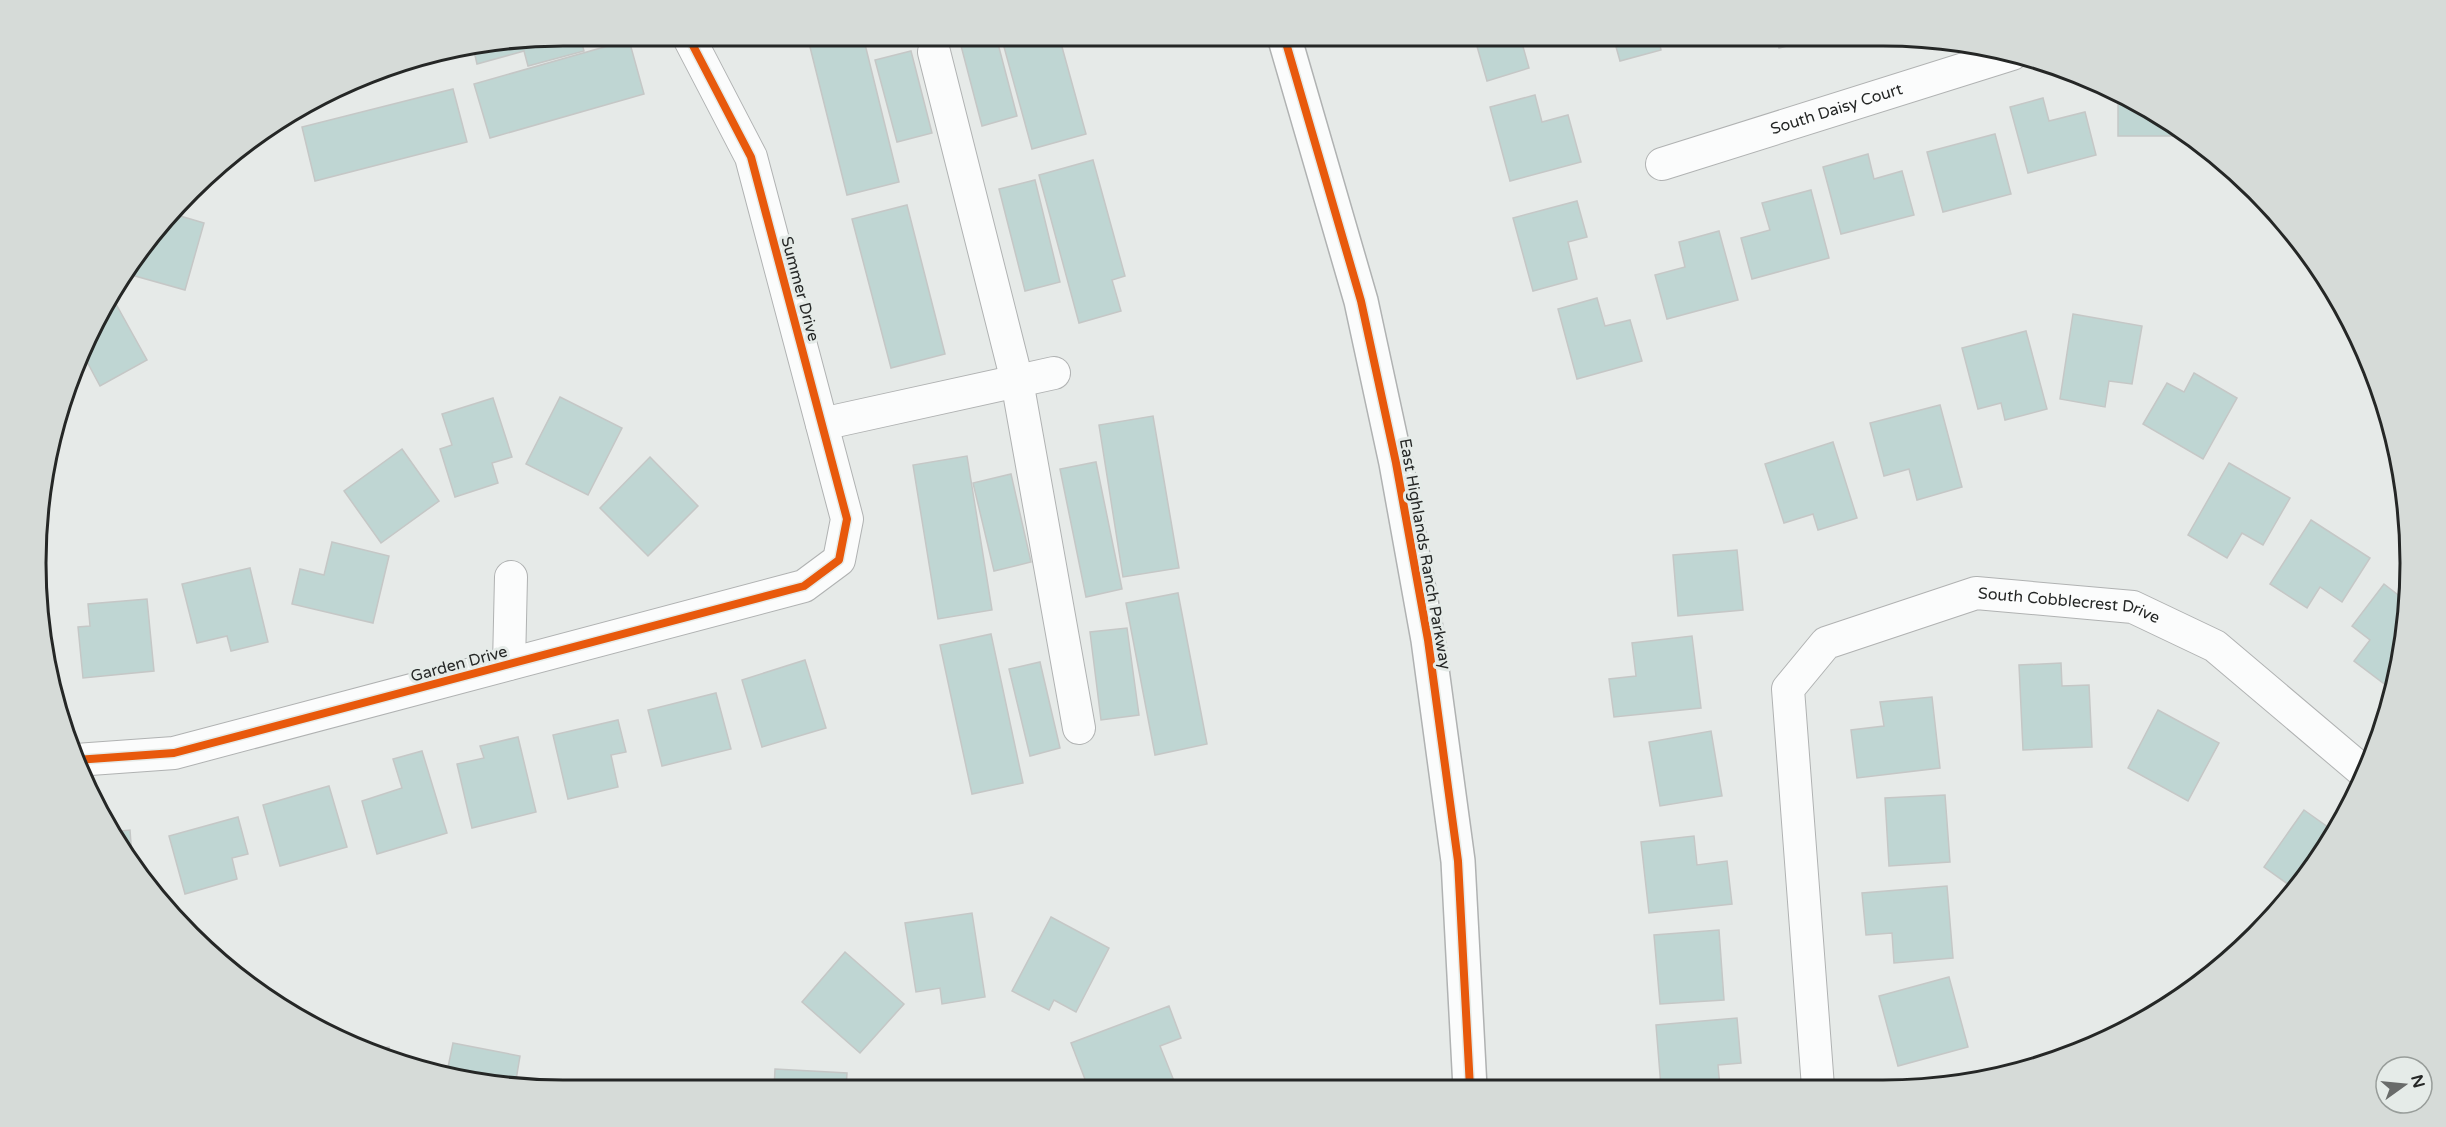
<svg xmlns="http://www.w3.org/2000/svg" width="2446" height="1127" viewBox="0 0 2446 1127" font-family="'Varela Round',sans-serif">
<style>
.building{fill:#bfd6d3;stroke:#c5c7c6;stroke-width:1.5}
.lines{fill:none;stroke-linecap:round;stroke-linejoin:round}
.street-casing{stroke:#b0b2b2;stroke-width:34}
.primary-casing{stroke:#b0b2b2;stroke-width:36}
.street{stroke:#fbfcfc;stroke-width:32}
.primary{stroke:#fbfcfc;stroke-width:33}
.cycleway-casing{stroke:#e5ebe8;stroke-width:11}
.cycleway{stroke:#e8590c;stroke-width:8}
.labels{text-anchor:middle;dominant-baseline:central;stroke-width:6;stroke-linejoin:round;paint-order:stroke}
.street-label{font-size:16px;fill:#252726;stroke:#e5ebe8}
.rim{fill:none;stroke:#252726;stroke-width:3}
</style>
<rect width="100%" height="100%" fill="#e6eae8"/>
<g class="building">
<polygon points="564,36 580,36 584,51 528,66 524,51 477,64 474,51"/>
<polygon points="837,36 863,36 899,182 847,195 809,43"/>
<polygon points="966,36 996,36 1017,116 982,126 959,38"/>
<polygon points="1001,36 1059,36 1086,134 1032,149"/>
<polygon points="1474,36 1520,36 1529,68 1487,81"/>
<polygon points="1613,36 1658,36 1661,50 1620,61"/>
<polygon points="1776,36 1825,36 1779,48"/>
<polygon points="629,40 644,94 490,138 474,84"/>
<polygon points="911,51 932,133 897,142 875,60"/>
<polygon points="453,89 467,142 315,181 302,127"/>
<polygon points="2118,94 2175,125 2187,136 2118,136"/>
<polygon points="1535,95 1542,122 1568,115 1581,162 1510,181 1490,107"/>
<polygon points="2043,98 2049,121 2085,112 2096,155 2028,173 2010,107"/>
<polygon points="1995,134 2011,194 1943,212 1927,152"/>
<polygon points="1868,154 1874,179 1902,171 1914,215 1841,234 1823,167"/>
<polygon points="1093,160 1125,276 1112,280 1121,311 1079,323 1039,175"/>
<polygon points="1035,180 1060,282 1025,291 999,189"/>
<polygon points="1811,190 1829,258 1752,279 1741,238 1770,230 1762,203"/>
<polygon points="1577,201 1587,237 1568,242 1577,279 1533,291 1513,218"/>
<polygon points="907,205 945,354 891,368 852,219"/>
<polygon points="177,215 204,223 185,290 128,274"/>
<polygon points="1719,231 1738,300 1667,319 1655,275 1685,267 1679,242"/>
<polygon points="111,295 147,360 100,386 85,358 107,300"/>
<polygon points="1597,298 1605,326 1630,320 1642,361 1577,379 1558,309"/>
<polygon points="2073,314 2142,326 2132,384 2109,381 2105,407 2060,399"/>
<polygon points="2026,331 2047,409 2005,420 2001,403 1978,409 1962,348"/>
<polygon points="2194,373 2237,398 2203,459 2143,424 2167,383 2184,392"/>
<polygon points="560,397 622,428 588,495 526,464"/>
<polygon points="493,398 512,457 492,463 498,483 455,497 440,449 452,445 442,414"/>
<polygon points="1940,405 1962,487 1917,500 1909,469 1884,476 1870,423"/>
<polygon points="1153,416 1179,568 1123,577 1099,425"/>
<polygon points="1833,442 1857,518 1818,530 1813,514 1784,523 1765,464"/>
<polygon points="402,449 439,501 381,543 344,491"/>
<polygon points="967,456 992,610 938,619 913,465"/>
<polygon points="650,457 698,506 648,556 600,508"/>
<polygon points="1096,462 1122,589 1086,597 1060,469"/>
<polygon points="2229,463 2290,498 2263,545 2242,533 2227,558 2188,535"/>
<polygon points="1011,474 1031,562 994,571 973,483"/>
<polygon points="2311,520 2370,558 2342,602 2320,587 2307,608 2270,584"/>
<polygon points="332,542 389,556 373,623 292,604 300,569 324,575"/>
<polygon points="1737,550 1743,610 1678,616 1673,555"/>
<polygon points="250,568 268,642 231,651 227,636 197,643 182,584"/>
<polygon points="2384,584 2406,601 2400,666 2391,689 2354,661 2370,640 2352,626"/>
<polygon points="1178,593 1207,744 1155,755 1126,603"/>
<polygon points="147,599 154,671 83,678 78,627 90,626 88,604"/>
<polygon points="41,622 48,624 43,645 41,633"/>
<polygon points="1127,628 1139,715 1101,720 1090,632"/>
<polygon points="991,634 1023,783 972,794 940,645"/>
<polygon points="1692,636 1701,708 1614,717 1609,679 1636,676 1632,643"/>
<polygon points="805,660 826,728 762,747 742,680"/>
<polygon points="1040,662 1060,748 1030,756 1009,669"/>
<polygon points="2061,663 2062,686 2089,685 2092,747 2023,750 2019,665"/>
<polygon points="716,693 731,749 662,766 648,710"/>
<polygon points="1932,697 1940,768 1857,778 1851,730 1884,726 1880,702"/>
<polygon points="2158,710 2219,743 2188,801 2128,768"/>
<polygon points="618,720 626,752 611,755 618,787 568,799 553,735"/>
<polygon points="1711,731 1722,796 1660,806 1649,742"/>
<polygon points="518,737 536,812 472,828 457,764 484,758 480,746"/>
<polygon points="422,751 447,833 377,854 362,801 402,788 393,759"/>
<polygon points="329,786 347,847 280,866 263,805"/>
<polygon points="1945,795 1950,862 1889,866 1885,798"/>
<polygon points="2304,810 2332,830 2301,884 2296,890 2264,867"/>
<polygon points="238,817 248,854 232,858 237,879 185,894 169,836"/>
<polygon points="130,830 132,858 110,832"/>
<polygon points="1694,836 1697,865 1727,861 1732,904 1649,913 1641,842"/>
<polygon points="1947,886 1953,958 1894,963 1892,933 1866,935 1862,893"/>
<polygon points="972,913 985,997 942,1004 940,988 916,992 905,923"/>
<polygon points="1051,917 1109,948 1076,1012 1054,1000 1049,1010 1012,991"/>
<polygon points="1719,930 1724,1000 1660,1004 1654,935"/>
<polygon points="845,952 904,1004 860,1053 802,1002"/>
<polygon points="1949,977 1968,1047 1898,1066 1879,996"/>
<polygon points="1169,1006 1181,1038 1160,1046 1174,1081 1154,1089 1104,1089 1101,1082 1088,1087 1071,1043"/>
<polygon points="1737,1018 1741,1063 1718,1065 1720,1087 1661,1087 1656,1025"/>
<polygon points="453,1043 520,1056 515,1086 461,1081 446,1077"/>
<polygon points="389,1047 391,1060 361,1051"/>
<polygon points="775,1069 847,1073 846,1090 774,1090"/>
</g>
<g class="lines">
<g class="street-casing">
<g id="street">
<polyline points="934,52 1017,381 1079,728"/>
<path id="s1" d="M1662,164L2012,54"/>
<polyline points="822,424 1054,373"/>
<polyline points="509,664 511,577"/>
<polyline points="76,760 174,753 804,586 839,560 847,519 751,157 688,36"/>
<path id="s2" d="M1818,1087L1788,689L1826,643L1976,593L2133,607L2215,646L2365,773"/>
</g>
</g>
<g class="primary-casing">
<polyline id="primary" points="1284,36 1361,301 1396,463 1428,640 1458,861 1470,1088"/>
</g>
<use href="#street" class="street"/>
<use href="#primary" class="primary"/>
<g class="cycleway-casing">
<g id="cycleway">
<polyline points="1284,36 1361,301 1396,463 1428,640 1458,861 1470,1088"/>
<polyline points="76,760 174,753 804,586 839,560 847,519 751,157 688,36"/>
</g>
</g>
<use href="#cycleway" class="cycleway"/>
</g>
<g class="labels">
<g class="street-label">
<text stroke="none"><textPath href="#s1" startOffset="183">South Daisy Court</textPath></text>
<text transform="translate(800 289) rotate(75)">Summer Drive</text>
<text transform="translate(1425 554) rotate(80)">East Highlands Ranch Parkway</text>
<text stroke="none"><textPath href="#s2" startOffset="711">South Cobblecrest Drive</textPath></text>
<text transform="translate(459 664) rotate(-15)">Garden Drive</text>
</g>
</g>
<path d="M0 0H2446V1127H0ZM563 46H1883A517 517 0 0 1 2400 563V563A517 517 0 0 1 1883 1080H563A517 517 0 0 1 46 563V563A517 517 0 0 1 563 46Z" fill="#d6dbd8" fill-rule="evenodd"/>
<path class="rim" d="M563 46H1883A517 517 0 0 1 2400 563V563A517 517 0 0 1 1883 1080H563A517 517 0 0 1 46 563V563A517 517 0 0 1 563 46Z"/>
<g transform="translate(2404 1085) rotate(75)"><circle r="28" fill="#e5ebe8" stroke="#989d9a" stroke-width="1.5"/>
<path d="M0-4.5L10 22L0 15L-10 22Z" fill="#696b6a"/>
<text y="-9" font-size="16" font-weight="bold" text-anchor="middle" fill="#252726">N</text>
</g>
</svg>
